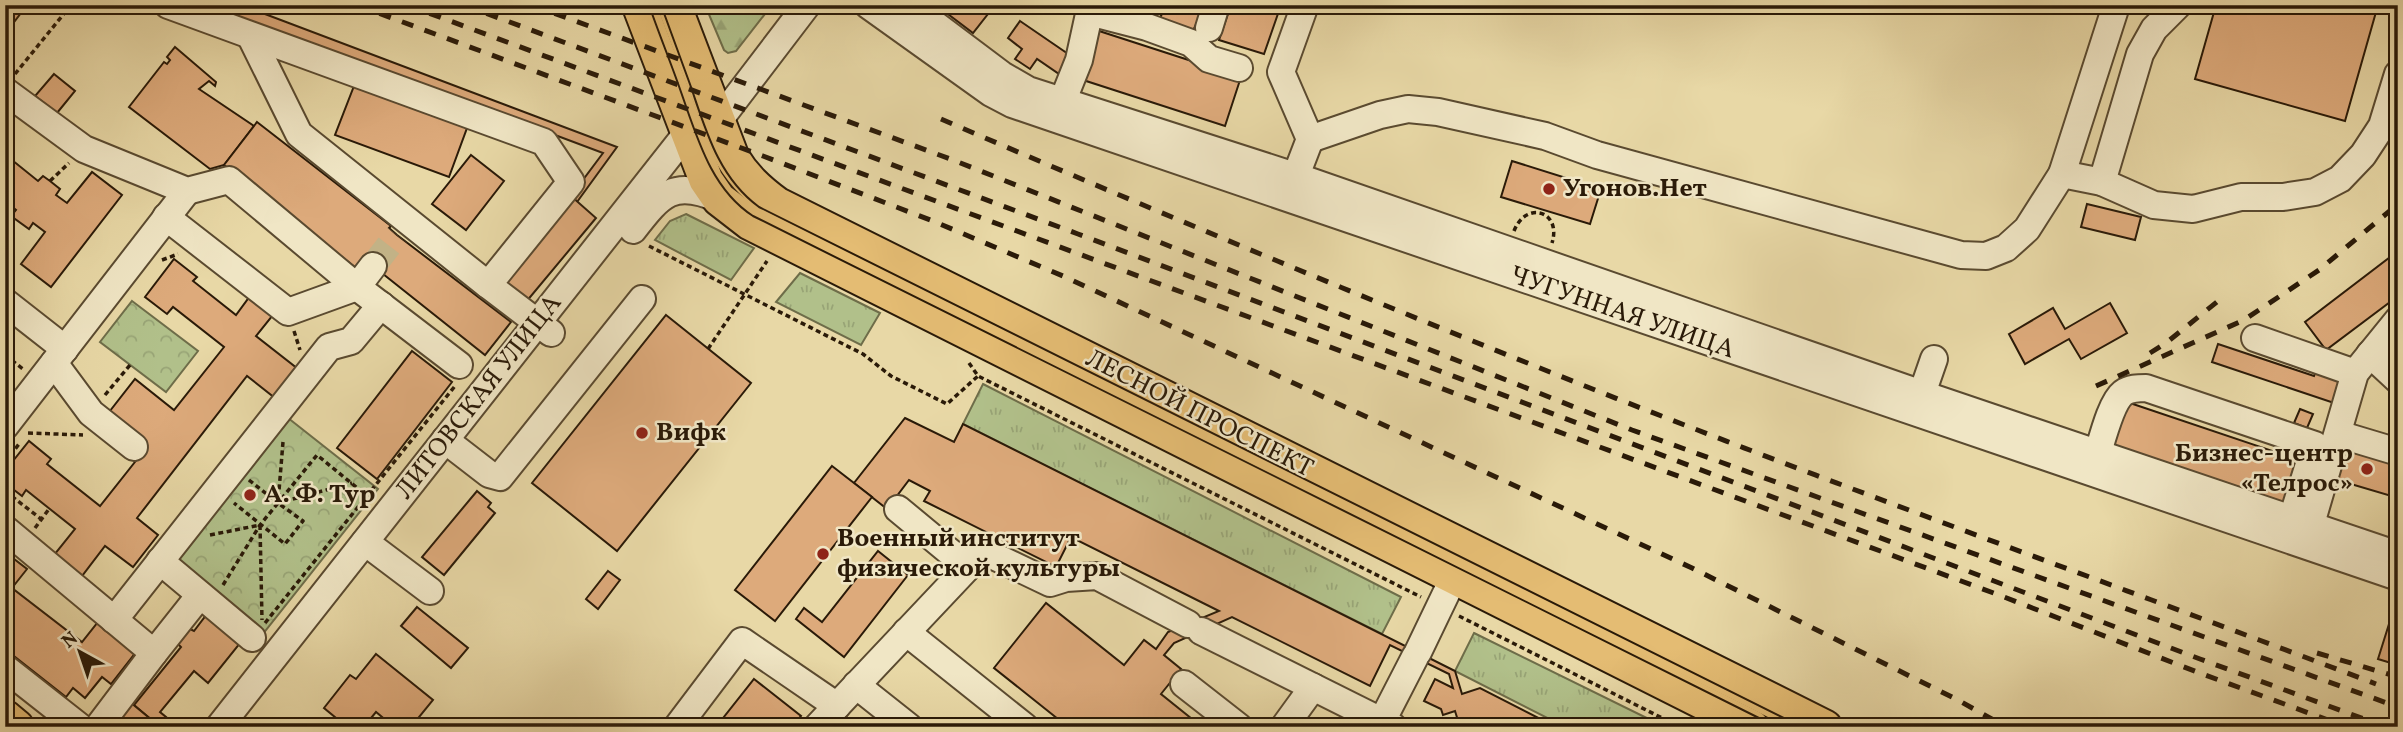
<svg xmlns="http://www.w3.org/2000/svg" width="2403" height="732" viewBox="0 0 2403 732" font-family="Vollkorn,serif">
<style>
.grass{fill:url(#grass-tufts);stroke:#6e6d49;stroke-width:2}
.forest{fill:url(#forest-firs);stroke:#6e6d49;stroke-width:2}
.park{fill:url(#park-crowns);stroke:#6e6d49;stroke-width:2}
.building{fill:#ddaa7b;stroke:#2a1a08;stroke-width:2}
.lines{fill:none;stroke-linecap:round;stroke-linejoin:round}
.minor-tunnel{stroke:#c2b286;stroke-width:26;stroke-dasharray:26 13;stroke-linecap:butt}
.minor-casing{stroke:#5a4a30;stroke-width:30}
.major-casing{stroke:#2a1a08;stroke-width:37}
.path{stroke:#2a1a08;stroke-width:3.5;stroke-dasharray:5 3.5;stroke-linecap:butt}
.minor{stroke:#f0e6c5;stroke-width:26}
.major{stroke:#e4bc73;stroke-width:33}
.tram{stroke:#2a1a08;stroke-width:2}
.rail{stroke:#2a1a08;stroke-width:5;stroke-dasharray:12 12;stroke-linecap:butt}
.poi-dot{fill:#8f2418;stroke:#f0e6c5;stroke-width:2.5}
.labels{text-anchor:middle;dominant-baseline:central;stroke-width:5;stroke-linejoin:round;paint-order:stroke}
.poi-label{font-size:26px;font-weight:bold;fill:#2a1a08;stroke:#f0e6c5;text-anchor:start}
.street-label{font-size:26px;fill:#2a1a08;stroke:#f0e6c5}
</style>
<defs>
<pattern id="grass-tufts" width="24" height="20" patternUnits="userSpaceOnUse" patternTransform="scale(1.75)"><rect width="24" height="20" fill="#b1c08a"/><path d="M3 7l-1-3M5 7V3M7 7l1-3M15 17l-1-3M17 17v-4M19 17l1-3" fill="none" stroke="#98a476"/></pattern>
<pattern id="forest-firs" width="22" height="20" patternUnits="userSpaceOnUse" patternTransform="scale(1.75)"><rect width="22" height="20" fill="#b1c08a"/><path d="M5 1l3.5 6h-7zM16 11l3.5 6h-7z" fill="#98a476"/></pattern>
<pattern id="park-crowns" width="20" height="18" patternUnits="userSpaceOnUse" patternTransform="scale(1.75)"><rect width="20" height="18" fill="#b1c08a"/><path d="M2 6a3 3 0 1 1 6 0M12 15a3 3 0 1 1 6 0" fill="none" stroke="#98a476"/></pattern>
</defs>
<rect width="100%" height="100%" fill="#e8d8a6"/>
<filter id="stains"><feTurbulence type="fractalNoise" baseFrequency=".00286" numOctaves="4"/><feColorMatrix values="0 0 0 0 .2 0 0 0 0 .09 0 0 0 0 .02 0 0 0 .5 -.17"/></filter>
<radialGradient id="worn" r=".72"><stop offset=".6" stop-color="#630" stop-opacity="0"/><stop offset="1" stop-color="#630" stop-opacity=".3"/></radialGradient>
<g class="grass">
<polygon points="686,214 754,248 731,280 655,240 670,221"/>
<polygon points="800,273 880,313 861,345 776,302"/>
<polygon points="983,384 1401,597 1382,634 963,424"/>
<polygon points="1474,633 1665,727 1565,727 1455,671"/>
</g>
<polygon class="forest" points="705,5 772,5 736,51 728,53 724,50"/>
<g class="park">
<polygon points="132,301 198,351 166,392 100,342"/>
<polygon points="283,414 378,489 262,635 167,560"/>
</g>
<g class="building">
<polygon points="5,5 27,5 5,34"/>
<polygon points="208,5 241,5 617,147 577,202 571,196 603,153"/>
<polygon points="936,5 995,5 973,33"/>
<polygon points="1107,5 1142,5 1139,15"/>
<polygon points="1166,5 1183,7 1184,5 1205,5 1192,33 1160,18"/>
<polygon points="1231,5 1281,5 1264,54 1219,40"/>
<polygon points="2216,5 2378,5 2345,121 2195,79"/>
<polygon points="1020,21 1074,58 1062,76 1037,59 1030,69 1015,59 1022,49 1008,38"/>
<polygon points="1096,30 1241,77 1225,126 1080,79"/>
<polygon points="175,47 216,82 215,86 209,81 199,89 254,126 224,165 210,169 129,107 164,62 167,64 170,60 167,57"/>
<polygon points="54,74 75,91 57,113 35,96"/>
<polygon points="354,86 467,128 449,177 335,135"/>
<polygon points="257,122 391,226 389,228 397,235 511,322 485,355 373,266 356,268 224,165"/>
<polygon points="471,155 504,181 466,230 432,204"/>
<polygon points="7,156 38,181 43,176 50,181 60,189 56,195 67,203 92,172 122,195 51,287 21,264 45,232 33,223 29,229 11,216 16,210 5,201"/>
<polygon points="1512,161 1601,189 1590,224 1501,197"/>
<polygon points="571,196 596,218 526,302 501,280"/>
<polygon points="2087,204 2141,217 2135,240 2081,227"/>
<polygon points="2398,251 2398,296 2326,350 2305,322"/>
<polygon points="174,259 197,277 193,281 236,315 253,292 277,310 256,336 298,369 275,398 247,376 137,518 158,535 133,567 105,546 82,576 54,555 75,529 26,490 22,496 5,483 5,471 29,441 51,459 47,464 100,506 146,448 106,416 135,379 174,410 224,347 173,307 167,314 145,297"/>
<polygon points="2110,303 2127,333 2081,359 2069,339 2025,364 2009,334 2053,308 2065,329"/>
<polygon points="666,315 751,383 617,551 532,483"/>
<polygon points="2218,344 2314,376 2316,371 2347,381 2340,405 2212,362"/>
<polygon points="412,351 452,382 377,479 337,448"/>
<polygon points="2127,402 2305,462 2290,505 2112,445"/>
<polygon points="2300,409 2313,414 2307,428 2294,423"/>
<polygon points="905,418 954,442 963,424 1455,671 1462,694 1480,688 1556,727 1460,727 1455,711 1443,715 1441,709 1424,701 1435,679 1453,688 1449,674 1390,645 1370,686 1232,617 1174,643 1164,655 1181,669 1161,694 1202,727 1068,727 994,668 1046,603 1124,665 1144,640 1156,649 1168,632 1219,611 1071,537 1056,567 924,501 930,491 909,480 887,509 854,483"/>
<polygon points="2343,442 2398,459 2398,498 2334,479"/>
<polygon points="832,466 872,497 775,621 735,590"/>
<polygon points="477,491 491,503 488,507 495,513 444,575 422,557"/>
<polygon points="878,551 908,575 844,657 796,619 804,608 822,622"/>
<polygon points="5,552 27,569 12,588 82,642 98,622 136,652 111,684 102,677 85,698 73,688 66,697 5,649"/>
<polygon points="608,571 620,580 598,609 586,599"/>
<polygon points="417,607 468,648 451,668 401,626"/>
<polygon points="207,614 241,642 208,683 194,671 160,712 166,717 159,726 134,705 181,647 178,644 188,628 194,631"/>
<polygon points="2389,624 2398,627 2398,640 2391,663 2378,659"/>
<polygon points="376,654 433,700 411,727 394,727 376,712 367,723 360,723 356,719 350,727 347,727 324,708 350,675 356,679"/>
<polygon points="754,679 801,716 792,727 716,727"/>
<polygon points="130,702 159,726 158,727 109,727"/>
</g>
<g class="lines">
<polyline class="minor-tunnel" points="373,266 397,235"/>
<g class="minor-casing">
<g id="minor">
<polyline points="168,5 544,142 571,182 488,285 551,333"/>
<polyline points="868,5 991,93 1012,104 2398,577"/>
<polyline points="909,5 1002,75 1028,90 1295,176 1922,394 2398,555"/>
<polyline points="1089,12 1147,27 1191,43 1209,59 1239,68"/>
<polyline points="1209,28 1216,5"/>
<polyline points="251,37 299,134 488,285"/>
<polyline points="5,91 84,149 187,191 229,180 357,287 459,365"/>
<polyline points="1057,115 1079,60 1091,5"/>
<polyline points="717,123 807,5"/>
<polyline points="1310,139 1380,115 1408,109 1438,112 1545,136 1597,155 1961,255 1986,256 2006,248 2027,229 2062,174 2115,9 2114,5"/>
<polyline points="2062,174 2102,182 2154,205 2193,209 2241,197 2283,197 2315,192 2340,179 2363,155 2382,126 2398,74"/>
<polyline points="2102,182 2140,54 2154,29 2178,5"/>
<polyline points="1290,191 1310,139 1281,72 1305,5"/>
<polyline points="166,217 288,312 357,287 373,266"/>
<path d="M633,230C661,194 673,179 719,199"/>
<polyline points="5,302 65,349"/>
<polyline points="2255,338 2355,373"/>
<polyline points="2370,354 2398,380"/>
<polyline points="54,363 91,413 134,447"/>
<polyline points="1917,408 1934,359"/>
<polyline points="5,426 187,191"/>
<polyline points="2338,434 2398,452"/>
<polyline points="445,440 489,474 500,477 642,299"/>
<path d="M2093,468C2100,450 2109,404 2123,393C2130,388 2138,388 2146,388L2315,445L2287,535"/>
<polyline points="898,509 968,567"/>
<polyline points="5,529 154,653 200,595"/>
<polyline points="2306,541 2355,373 2398,320"/>
<polyline points="365,542 430,591"/>
<polyline points="160,561 252,638"/>
<polyline points="114,620 329,347 351,341 381,305"/>
<polyline points="1201,631 1393,727"/>
<polyline points="906,632 1025,727"/>
<polyline points="1418,652 1454,577"/>
<polyline points="5,668 80,727"/>
<polyline points="1184,684 1239,727"/>
<polyline points="856,685 909,727"/>
<polyline points="98,727 154,653"/>
<polyline points="219,727 687,133"/>
<polyline points="677,727 742,641 837,706"/>
<polyline points="817,727 968,567 981,550 1050,583 1066,578 1097,576 1188,624"/>
<polyline points="1284,727 1313,687"/>
<polyline points="1379,727 1415,657"/>
</g>
</g>
<g class="major-casing">
<g id="major">
<polyline points="639,5 706,180 719,199 750,223 1752,727"/>
<path d="M674,5L732,157C744,177 758,190 777,204L1825,727"/>
<polyline points="5,717 17,727"/>
</g>
</g>
<g class="path">
<polyline points="15,74 71,5"/>
<polyline points="50,181 69,163"/>
<path d="M1514,231C1526,200 1562,211 1552,243"/>
<polyline points="5,236 11,241 5,248"/>
<polyline points="649,246 863,354 891,376 947,404 978,376"/>
<polyline points="162,260 178,254"/>
<polyline points="294,331 300,350"/>
<polyline points="708,349 767,261"/>
<polyline points="5,355 23,369"/>
<polyline points="969,363 978,376 1421,597"/>
<polyline points="105,395 130,365"/>
<polyline points="28,433 83,435"/>
<polyline points="283,442 278,503 352,483"/>
<polyline points="5,462 19,444"/>
<polyline points="249,480 278,503 317,455 367,496"/>
<polyline points="5,491 41,519"/>
<polyline points="35,528 49,509"/>
<polyline points="210,535 260,525 262,620"/>
<polyline points="223,585 260,525 278,503 303,521 285,544 234,503"/>
<polyline points="1459,616 1680,727"/>
<polyline points="265,623 455,386"/>
</g>
<use href="#minor" class="minor"/>
<use href="#major" class="major"/>
<g class="tram">
<path d="M649,5C659,34 671,63 681,92C697,137 711,189 753,216L1777,727"/>
<path d="M661,5C671,32 681,60 691,87C706,131 719,178 759,207L1802,727"/>
</g>
<g class="rail">
<polyline points="357,5 763,156 933,221 1063,276 1692,568 1958,700 2006,727"/>
<polyline points="407,5 1999,595 2197,672 2347,727"/>
<polyline points="464,5 1078,234 2200,659 2386,727"/>
<polyline points="532,5 953,160 1632,430 2398,707"/>
<path d="M941,119C1155,211 1369,300 1585,386C1847,490 2113,584 2376,684"/>
<polyline points="2150,353 2166,343 2223,297"/>
<polyline points="2096,386 2244,320 2319,270 2398,204"/>
<polyline points="2317,653 2398,677"/>
</g>
</g>
<g class="poi-dot">
<circle cx="1549" cy="189" r="7"/>
<circle cx="642" cy="433" r="7"/>
<circle cx="2367" cy="469" r="7"/>
<circle cx="250" cy="495" r="7"/>
<circle cx="823" cy="554" r="7"/>
</g>
<g class="labels">
<g class="poi-label">
<text x="1563" y="189">Угонов.Нет</text>
<text x="656" y="433">Вифк</text>
<text x="2353" y="454" text-anchor="end">Бизнес-центр<tspan x="2353" dy="30">«Телрос»</tspan></text>
<text x="264" y="495">А. Ф. Тур</text>
<text x="837" y="539">Военный институт<tspan x="837" dy="30">физической культуры</tspan></text>
</g>
<g class="street-label">
<text transform="translate(1622 313) rotate(19)">ЧУГУННАЯ УЛИЦА</text>
<text transform="translate(479 397) rotate(-52)">ЛИТОВСКАЯ УЛИЦА</text>
<text transform="translate(1199 414) rotate(27)">ЛЕСНОЙ ПРОСПЕКТ</text>
</g>
</g>
<rect width="2403" height="732" fill="none" stroke="#e8d8a6" stroke-width="28"/>
<rect x="7" y="7" width="2389" height="718" fill="none" stroke="#2a1a08" stroke-width="3.5"/>
<rect x="14" y="14" width="2375" height="704" fill="none" stroke="#2a1a08" stroke-width="2"/>
<g transform="translate(80 652) rotate(320)" stroke="#f0e6c5" stroke-width="5" paint-order="stroke">
<path d="M0-5L12 26L0 18L-12 26Z" fill="#2a1a08"/>
<text y="-10" font-size="19" font-weight="bold" text-anchor="middle" fill="#2a1a08">N</text>
</g>
<rect width="100%" height="100%" filter="url(#stains)"/>
<rect width="100%" height="100%" fill="url(#worn)"/>
</svg>
